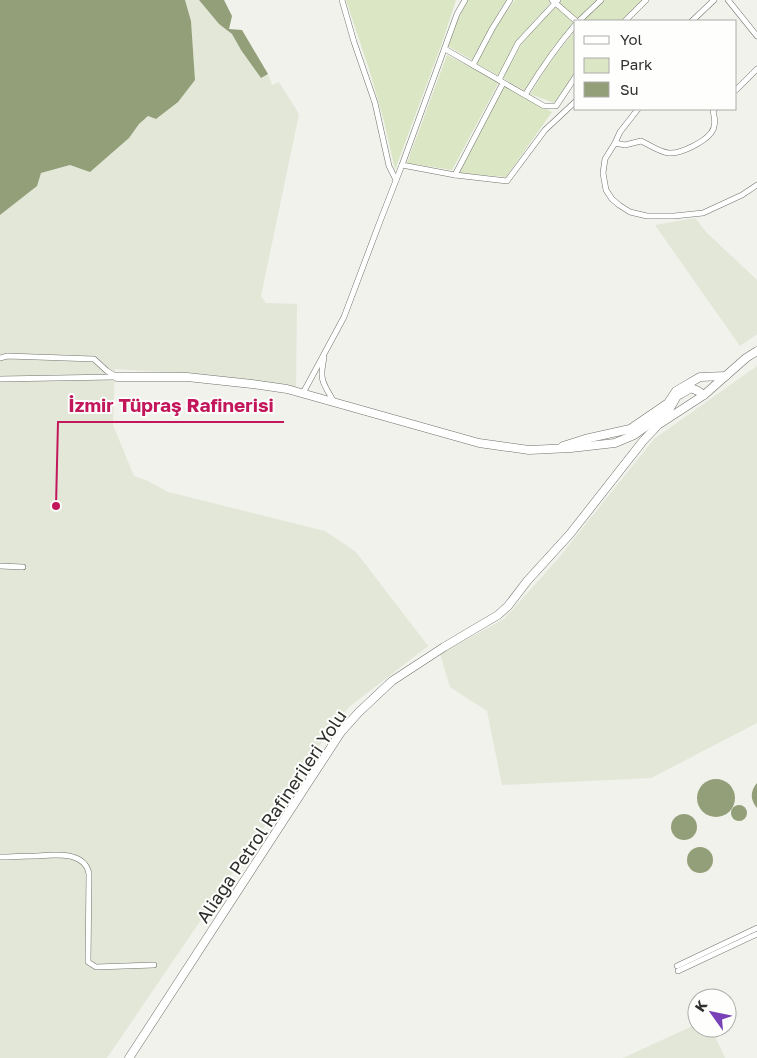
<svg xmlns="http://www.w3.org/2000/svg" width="757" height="1058" viewBox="0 0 757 1058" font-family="'Golos Text',sans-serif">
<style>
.built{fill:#e2e7d8}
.green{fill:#dbe6c4}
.water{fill:#939f79}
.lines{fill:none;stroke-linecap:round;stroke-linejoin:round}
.street-casing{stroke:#70736c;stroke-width:6}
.secondary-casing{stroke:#70736c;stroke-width:9}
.street{stroke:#fff;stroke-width:5}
.secondary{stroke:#fff;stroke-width:8}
.labels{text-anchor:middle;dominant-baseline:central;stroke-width:4;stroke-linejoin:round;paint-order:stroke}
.street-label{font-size:18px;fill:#2f302d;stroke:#fefffc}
.leader{fill:none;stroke:#c2185b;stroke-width:2}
.callout-dot{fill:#c2185b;stroke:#fefffc;stroke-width:2}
.callout-label{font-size:19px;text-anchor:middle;font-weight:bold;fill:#c2185b;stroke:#fefffc;stroke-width:4;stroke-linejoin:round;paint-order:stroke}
</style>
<rect width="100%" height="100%" fill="#f0f2eb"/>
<g class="built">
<polygon points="185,0 199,0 219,24 232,34 241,50 261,78 268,74 272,85 279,82 299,114 261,296 266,303 297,304 296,387 189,374 115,369 113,425 134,476 148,481 168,492 325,531 356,552 428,646 349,707 328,733 107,1058 0,1058 0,215 36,186 41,173 70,165 129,138 139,124 148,116 156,119 195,80 191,21"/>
<polygon points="695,218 707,233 757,280 757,334 740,346 655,225"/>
<polygon points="757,366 757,723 651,778 502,785 487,711 450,687 440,654 504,619 557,560 654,439"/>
<polygon points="697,1024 697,1028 711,1028 725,1058 623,1058"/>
</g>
<g class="green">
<polygon points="346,0 456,0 443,40 395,170 384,121 370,72"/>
<polygon points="468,0 507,0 501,8 472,60 448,46 458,19"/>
<polygon points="515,0 553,0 516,41 499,76 476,63 497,24"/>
<polygon points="562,0 598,0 576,22 553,47 525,91 503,78 520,46 548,13"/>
<polygon points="604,0 642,0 621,21 583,21"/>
<polygon points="576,29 576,72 554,103 530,94 548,65"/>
<polygon points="447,55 499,82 452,170 407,163"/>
<polygon points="504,86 552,112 506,177 459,173"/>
</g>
<g class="water">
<polygon points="0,0 185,0 191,21 195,80 178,102 156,119 148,116 139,124 129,138 90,172 70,165 41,173 37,186 0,215"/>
<polygon points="199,0 224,0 232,16 229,29 242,30 268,74 261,78 241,50 232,34 219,24"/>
<circle cx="716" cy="798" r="19"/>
<path d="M757,783V808C750,800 750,791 757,783Z"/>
<circle cx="739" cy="813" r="8"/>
<circle cx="684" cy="827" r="13"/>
<circle cx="700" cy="860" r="13"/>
</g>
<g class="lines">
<g class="street-casing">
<g id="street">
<polyline points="342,0 354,42 375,103 389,166 396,180"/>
<polyline points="552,0 576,21"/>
<polyline points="728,0 757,36"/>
<polyline points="579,21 601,0"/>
<polyline points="625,21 646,0"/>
<polyline points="692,21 714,0"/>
<polyline points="445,49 544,106 556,106 576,76"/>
<polyline points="473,65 492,29 510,0"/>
<polyline points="499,80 518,43 558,0"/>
<polyline points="736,90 757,69"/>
<path d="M525,95C541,69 555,48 576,24"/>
<polyline points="638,109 620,132 615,143 605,159 603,173 606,190 612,199 619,205 630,212 647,216 674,216 703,213 742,195 757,185"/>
<path d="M615,143L625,145L641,141C650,145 659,152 669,153C681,154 704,142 711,133C716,127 715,118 713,111L715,109"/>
<polyline points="402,165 455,175 507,181 545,130 576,101"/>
<polyline points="455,175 503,83"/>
<polyline points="0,358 7,356 94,359 107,371 117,377"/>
<path d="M324,358C319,380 323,383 334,402"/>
<polyline points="0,379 114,377"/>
<polyline points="303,393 309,382 344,317 379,224 402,165 457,14 465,0"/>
<polyline points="0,566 23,567"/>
<path d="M0,857C12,857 23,856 35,856C52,855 85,850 89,874L88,962L96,967L154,965"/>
<polyline points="677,966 757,928"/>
<polyline points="678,971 757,934"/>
</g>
</g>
<g class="secondary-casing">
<g id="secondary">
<polyline points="117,377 187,377 252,384 287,389 479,443 529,450 571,448 615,443 634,435 669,410 677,396 681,394 691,388 698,391 704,395"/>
<polyline points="563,446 585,439 630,429 668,403 676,391 681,388 700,377 726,376"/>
<polyline points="129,1058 341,732 359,712 392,681 444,647 498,615 508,606 528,580 570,534 643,441 658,425 704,395 746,358 757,351"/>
</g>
</g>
<use href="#street" class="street"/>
<use href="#secondary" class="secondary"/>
</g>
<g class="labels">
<g class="street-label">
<text transform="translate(271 816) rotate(-56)">Aliağa Petrol Rafinerileri Yolu</text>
</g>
</g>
<path class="leader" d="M56 506L58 422H284"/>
<circle class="callout-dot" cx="56" cy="506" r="5"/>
<g class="callout-label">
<text x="171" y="412">İzmir Tüpraş Rafinerisi</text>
</g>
<rect x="574" y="20" width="162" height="90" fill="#fefffc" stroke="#abaca9"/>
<rect x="584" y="36" width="25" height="8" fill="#ffffff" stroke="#abaca9"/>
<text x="620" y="45" font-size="15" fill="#2f302d">Yol</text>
<rect x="584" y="58" width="25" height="15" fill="#dbe6c4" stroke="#abaca9"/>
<text x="620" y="70" font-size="15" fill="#2f302d">Park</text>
<rect x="584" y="82" width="25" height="15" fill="#939f79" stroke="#abaca9"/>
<text x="620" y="95" font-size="15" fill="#2f302d">Su</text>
<g transform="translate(712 1013) rotate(303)"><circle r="24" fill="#fefffc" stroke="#abaca9"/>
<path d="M0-4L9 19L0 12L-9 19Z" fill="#7841b8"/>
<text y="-8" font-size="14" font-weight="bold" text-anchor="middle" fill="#2f302d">K</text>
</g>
</svg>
